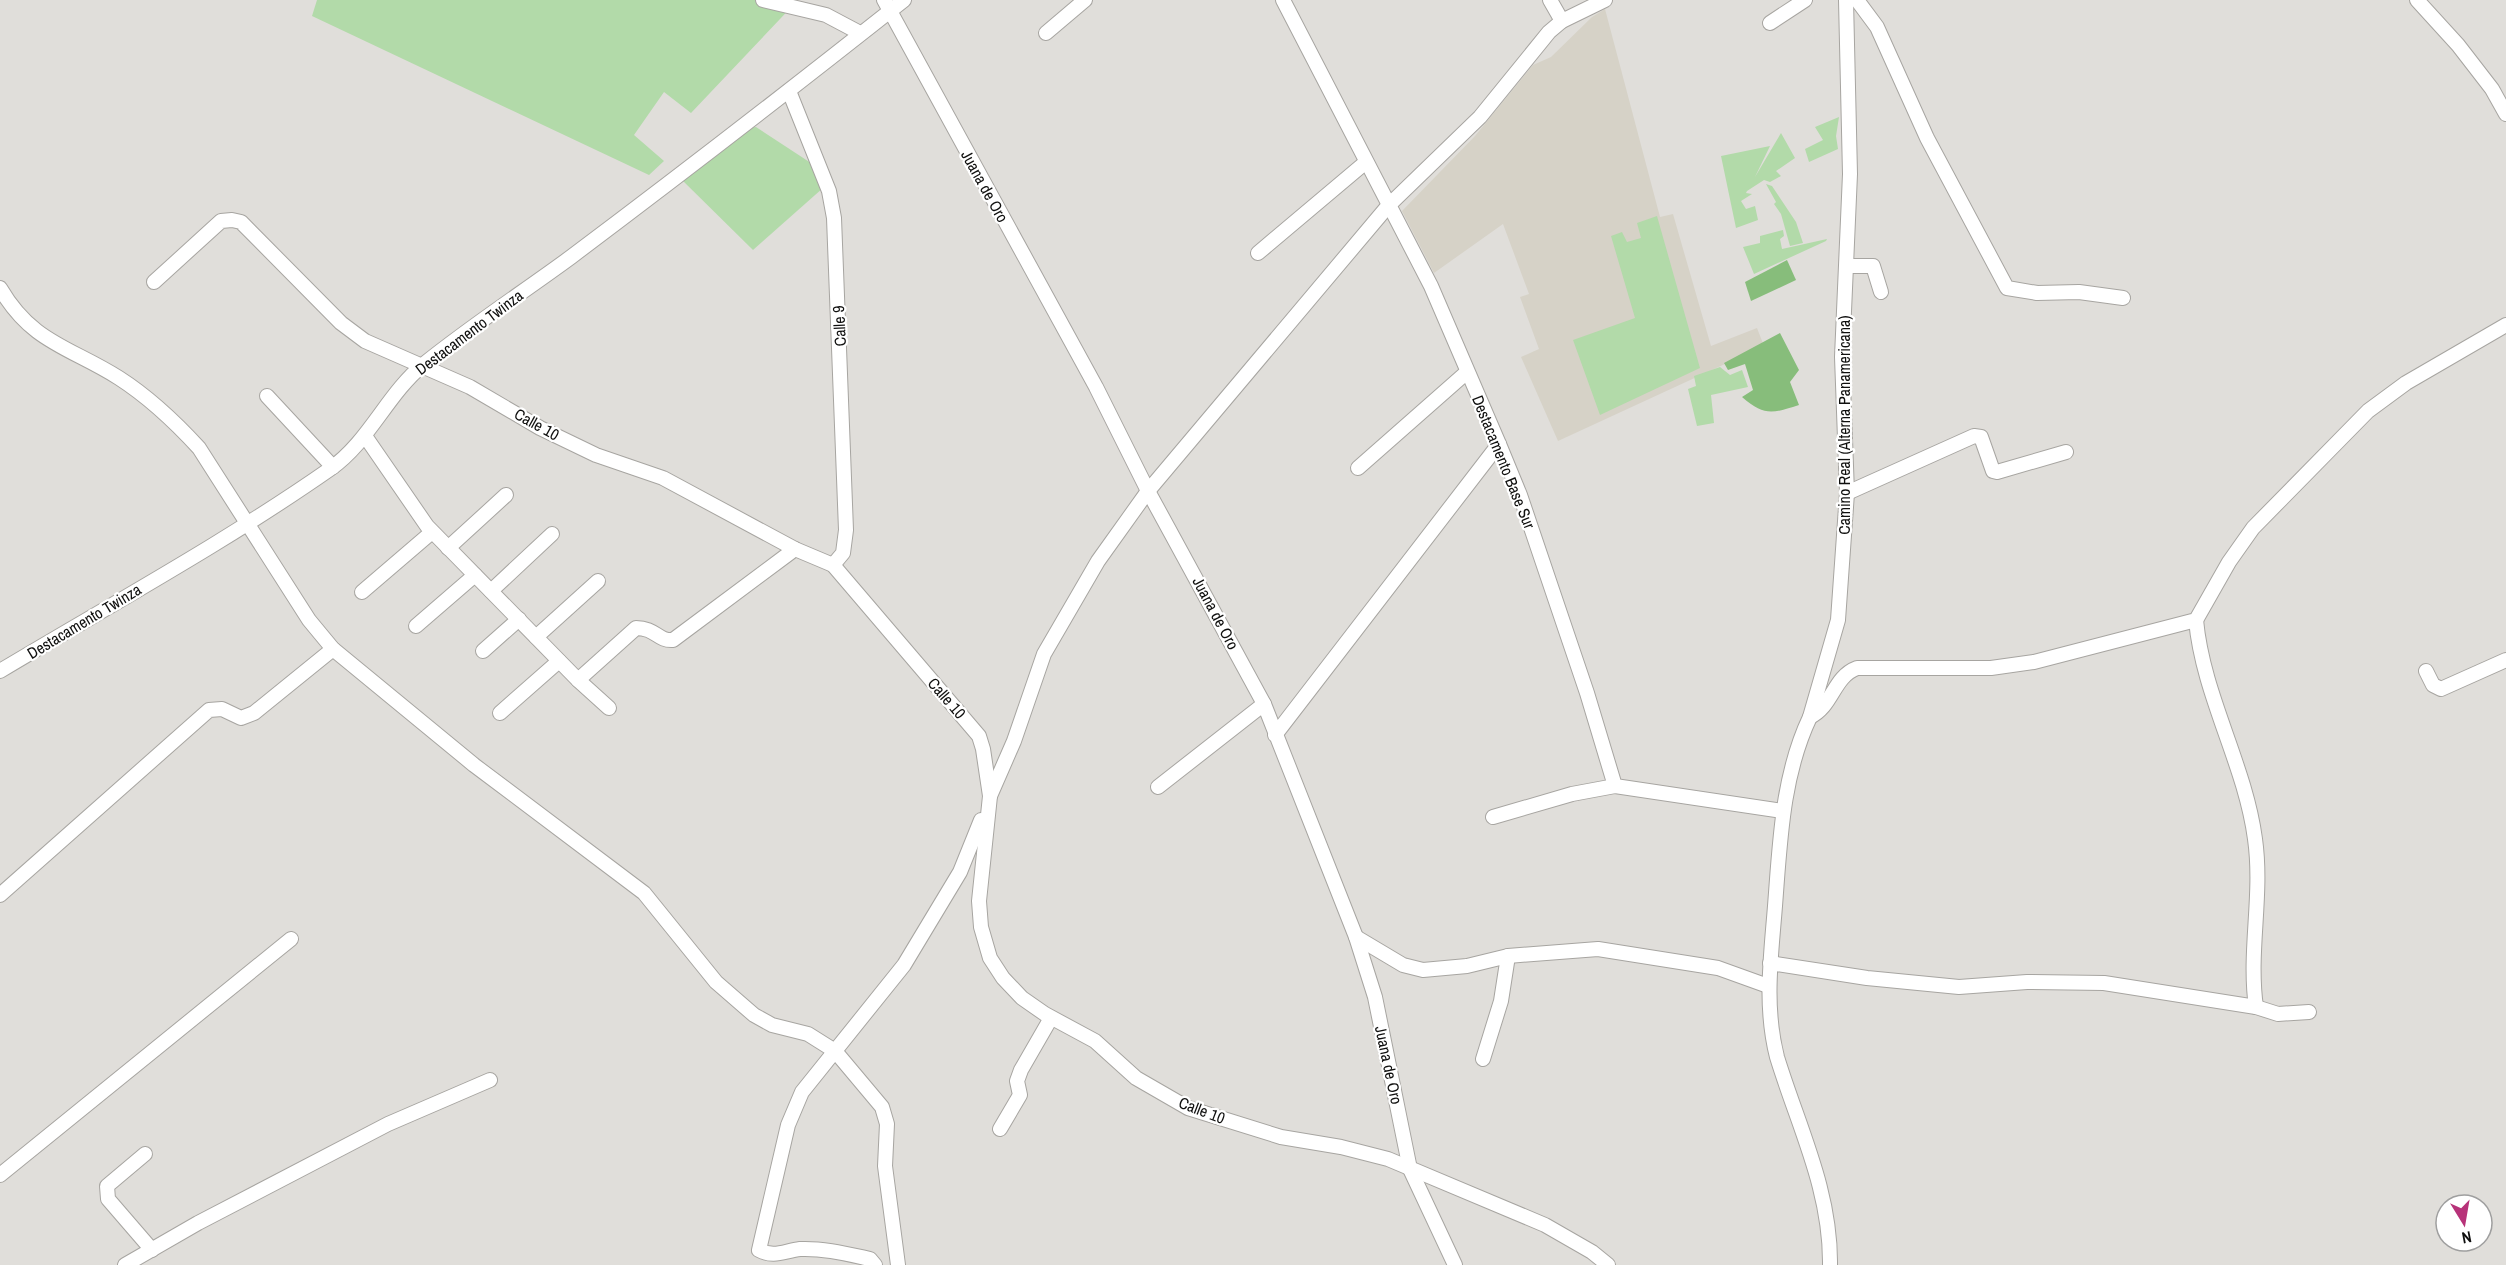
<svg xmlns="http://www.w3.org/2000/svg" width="2506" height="1265" viewBox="0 0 2506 1265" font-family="'Archivo Narrow',sans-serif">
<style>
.built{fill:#d6d2c7}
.green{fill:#b2daa9}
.forest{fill:#87bd7b}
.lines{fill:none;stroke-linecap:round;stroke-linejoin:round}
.minor-casing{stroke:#a7a5a1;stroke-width:16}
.minor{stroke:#fff;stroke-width:14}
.labels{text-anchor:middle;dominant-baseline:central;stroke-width:4.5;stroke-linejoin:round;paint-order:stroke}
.street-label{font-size:16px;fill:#0f0f0e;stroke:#fff}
</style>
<rect width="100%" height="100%" fill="#e0deda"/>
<polygon class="built" points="1605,9 1660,217 1673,214 1711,346 1757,328 1764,346 1558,441 1521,357 1539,349 1520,297 1529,294 1503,224 1434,273 1402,211 1475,136 1533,65 1551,57 1592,17"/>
<g class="green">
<polygon points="317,0 798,0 691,113 664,92 634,135 664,161 649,175 312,16"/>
<polygon points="1839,117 1836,136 1838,149 1809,162 1805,149 1823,140 1815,127"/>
<polygon points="756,127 817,167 823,188 753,250 681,179 746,128"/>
<polygon points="1781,133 1795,158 1776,171 1781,176 1770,182 1764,180 1747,191 1746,193 1752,194 1741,201 1746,209 1755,206 1758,220 1736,228 1721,156 1770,146 1755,177"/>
<polygon points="1766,184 1772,186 1796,222 1803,243 1790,246 1781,214 1774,204 1776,202"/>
<polygon points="1657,216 1700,368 1600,415 1573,340 1635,318 1611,236 1622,232 1627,242 1641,238 1637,223"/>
<polygon points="1783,230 1784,236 1780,239 1782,249 1827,239 1826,241 1754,274 1743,247 1760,243 1760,236"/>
<polygon points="1720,367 1730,375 1742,370 1748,387 1711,395 1714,423 1697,426 1688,389 1696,386 1694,376"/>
</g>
<g class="forest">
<polygon points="1787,260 1796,280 1751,301 1745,282"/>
<path d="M1780,333L1799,370L1790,382L1799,405C1773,413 1765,417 1742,397L1753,390L1745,364L1728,370L1724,363Z"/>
</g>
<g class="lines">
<g class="minor-casing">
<g id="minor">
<polyline points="763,0 826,15 860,33"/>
<polyline points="884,0 1096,387 1148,491 1264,704 1356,937 1375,997 1410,1169 1455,1265"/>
<polyline points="1283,0 1431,286 1499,444 1520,495 1587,693 1615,786 1782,811"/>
<polyline points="1550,0 1562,21"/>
<polyline points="1857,0 1877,27 1927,138 2007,288 2037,293 2079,292 2123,298"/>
<polyline points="2417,0 2458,45 2492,89 2506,114"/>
<polyline points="1770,23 1805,0"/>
<polyline points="1046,33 1085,0"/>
<polyline points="789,91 829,191 834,218 846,530 843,553 833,565"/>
<polyline points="1258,253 1366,162"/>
<polyline points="1847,266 1873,266 1881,292"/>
<polyline points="154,282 221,221 232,220 241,222 341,323 365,341 470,387 540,428 596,455 663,478 795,549 833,565 979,736 983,749 990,796 979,901 981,927 990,958 1003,978 1022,998 1045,1014 1095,1041 1136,1078 1188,1108 1281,1137 1341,1147 1388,1159 1545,1225 1592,1252 1608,1265"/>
<path d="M0,288C32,343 70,347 119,378C147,396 177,424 199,448L309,620L333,649L474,765L644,893L716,982L754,1015L772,1025L808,1034L835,1051L882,1107L887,1124L885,1166L898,1265"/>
<polyline points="267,396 333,467"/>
<polyline points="365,436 427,526 578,680 609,708"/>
<polyline points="1358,468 1467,372"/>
<polyline points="1847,493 1974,436 1981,437 1993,471 1997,472 2066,452"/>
<polyline points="448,548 506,495"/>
<polyline points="491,591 552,534"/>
<polyline points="362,592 432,532"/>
<path d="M2196,620C2203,696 2245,764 2255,839C2263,896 2248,951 2256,1007"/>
<polyline points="416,626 475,575"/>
<polyline points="536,637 598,581"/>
<polyline points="483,651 519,619"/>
<path d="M0,671C110,605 224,543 330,469C369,442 387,394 424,364C471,326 522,293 571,257C683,173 794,87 904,0"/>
<polyline points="2426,671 2433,685 2441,689 2506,660"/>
<path d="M578,680L636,628C656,628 657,641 673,640L795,549"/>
<polyline points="500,713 559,661"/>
<path d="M1810,717C1833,706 1833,677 1857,668H1991L2034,662L2196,620L2229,562L2253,528L2368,411L2406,383L2506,325"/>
<polyline points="1275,735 1499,444"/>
<polyline points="1158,787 1264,704"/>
<polyline points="990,796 1014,741 1044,654 1098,561 1148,491 1388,206 1480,117 1549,32 1562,21 1605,0"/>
<polyline points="1493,817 1572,794 1615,786"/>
<polyline points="0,895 209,710 222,709 241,718 254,713 333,649"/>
<polyline points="1356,937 1403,965 1423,970 1467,966 1508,956 1598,949 1718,968 1768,986"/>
<polyline points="1770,963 1867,978 1959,987 2027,982 2104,983 2256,1007 2278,1014 2309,1012"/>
<polyline points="1483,1059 1501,1001 1508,956"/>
<polyline points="1000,1129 1020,1095 1017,1081 1021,1070 1051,1018"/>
<polyline points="145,1154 107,1186 108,1199 152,1250"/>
<polyline points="0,1175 291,939"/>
<polyline points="125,1265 198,1223 388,1124 490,1080"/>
<path d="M875,1265L870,1259C847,1254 823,1248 800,1249C784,1251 774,1258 759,1250L788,1125L802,1092L904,965L960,872L981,820"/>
<path d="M1830,1265C1831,1190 1798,1126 1777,1057C1764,1006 1771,957 1775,906C1780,842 1782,776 1810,717L1838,620L1847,493L1842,357L1850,174L1846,0"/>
</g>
</g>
<use href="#minor" class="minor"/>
</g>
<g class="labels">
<g class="street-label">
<text transform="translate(985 186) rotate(61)">Juana de Oro</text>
<text transform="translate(839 326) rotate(-93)">Calle 9</text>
<text transform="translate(469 332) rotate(-37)">Destacamento Twinza</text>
<text transform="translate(537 424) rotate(29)">Calle 10</text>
<text transform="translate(1844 425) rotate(-90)">Camino Real (Alterna Panamericana)</text>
<text transform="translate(1504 462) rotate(68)">Destacamento Base Sur</text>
<text transform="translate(1216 613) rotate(62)">Juana de Oro</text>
<text transform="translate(84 621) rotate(-31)">Destacamento Twinza</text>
<text transform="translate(947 698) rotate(49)">Calle 10</text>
<text transform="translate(1389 1065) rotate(78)">Juana de Oro</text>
<text transform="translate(1202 1110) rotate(21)">Calle 10</text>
</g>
</g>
<g transform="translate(2464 1223) rotate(169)"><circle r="28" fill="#ffffff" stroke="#9f9f9f" stroke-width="1.5"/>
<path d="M0-4.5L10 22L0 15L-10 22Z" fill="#b73279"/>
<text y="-9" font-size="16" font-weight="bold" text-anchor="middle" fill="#0f0f0e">N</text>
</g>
</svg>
